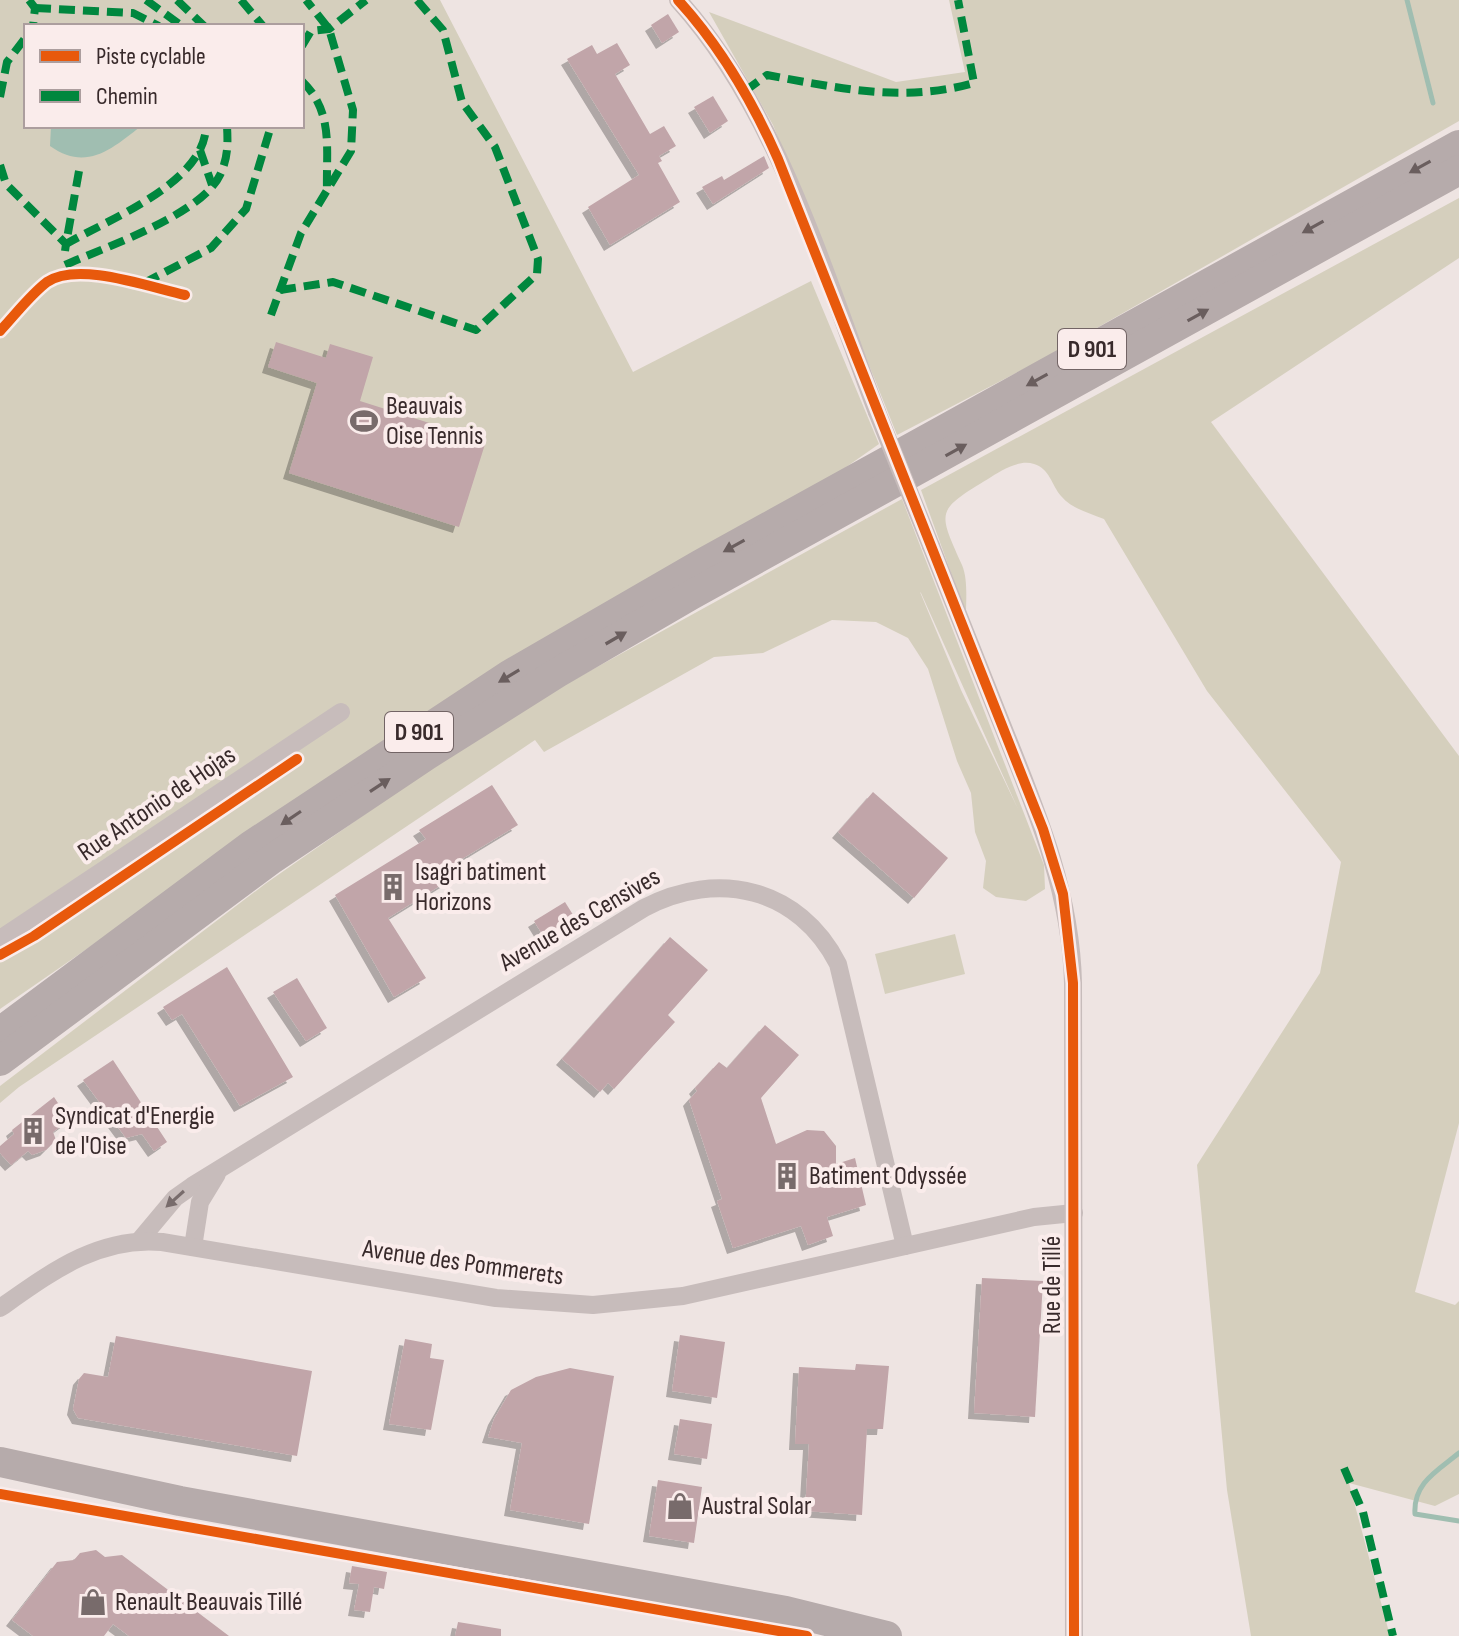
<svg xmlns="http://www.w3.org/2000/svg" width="1459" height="1636" viewBox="0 0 1459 1636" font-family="'Sofia Sans Condensed',sans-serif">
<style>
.green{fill:#d5cfbd;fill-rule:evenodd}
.water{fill:#a0beb1}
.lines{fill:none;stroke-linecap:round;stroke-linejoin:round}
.stream{stroke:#a0beb1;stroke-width:5}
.building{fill:#c1a5a9;filter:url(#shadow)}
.minor{stroke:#c7bcbb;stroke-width:18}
.primary{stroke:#b6abab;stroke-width:30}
.minor-bridge{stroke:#c7bcbb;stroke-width:18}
.quiet{stroke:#00873e;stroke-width:8;stroke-dasharray:16 8;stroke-linecap:butt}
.cycleway-casing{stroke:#faeceb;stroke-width:15}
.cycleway{stroke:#e8590c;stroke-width:10}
.oneway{fill:#6a5e5e}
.oneway2{fill:#786c6c}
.labels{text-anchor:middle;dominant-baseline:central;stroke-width:8;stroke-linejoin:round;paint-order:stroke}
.shield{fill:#faeceb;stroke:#726465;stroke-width:2}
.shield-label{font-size:24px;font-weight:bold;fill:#382a2b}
.poi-label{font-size:26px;fill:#382a2b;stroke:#faeceb;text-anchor:start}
.street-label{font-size:26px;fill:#382a2b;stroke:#faeceb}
</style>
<defs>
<filter id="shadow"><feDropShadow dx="-6" dy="6" stdDeviation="0" flood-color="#0004"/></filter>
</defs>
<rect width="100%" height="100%" fill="#eee4e2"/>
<g class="green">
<path d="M0,0H440L633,372L811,281L879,444L812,491L453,696L0,1009ZM26,26H302V126H26Z"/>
<polygon points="949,0 1459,0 1459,121 1039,361 897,435 773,125 709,12 896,82 965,72"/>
<path d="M1459,198V258L1211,422L1459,756V1123L1415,1292L1455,1305L1459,1301V1494L1435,1506L1349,1483L1390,1636H1251L1227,1490L1197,1165L1320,973L1341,862L1207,691L1104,519C1089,513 1072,509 1061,496C1051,484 1050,469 1034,464C1019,459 1000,471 988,479C935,511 938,511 962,565C968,579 966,599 966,614L921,490Z"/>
<path d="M902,499L1044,865L1045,889L1026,901L996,897L983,888L986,861L975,832L971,793L957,761L928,669L908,638L876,622L832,620L763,653L714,657L544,752L535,740L19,1087L0,1103V1086L265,884L497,722ZM920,592L921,593L1018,809L961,690Z"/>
<polygon points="955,934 965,974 885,994 875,954"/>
</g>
<path class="water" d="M51,126H141C112,149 86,172 50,146Z"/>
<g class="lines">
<g class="stream">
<polyline points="1407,0 1433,103"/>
<path d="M1459,1453C1437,1471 1413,1483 1415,1514L1459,1521"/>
</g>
</g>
<g class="building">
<polygon points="668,14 679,32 662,43 651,25"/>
<polygon points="617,43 630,65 615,74 650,134 664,126 676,146 659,156 662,161 658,163 680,202 610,245 588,207 639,175 567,59 592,45 597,54"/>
<polygon points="713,96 728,121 710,133 694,107"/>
<polygon points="764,156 769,168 713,204 702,187 722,176 724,180"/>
<polygon points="276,342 326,358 330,344 373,357 360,401 486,441 459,527 289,473 317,383 268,367"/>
<polygon points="492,785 518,825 447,868 451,879 388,918 426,978 394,997 335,895 426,839 419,830"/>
<polygon points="873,792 948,858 914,898 838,832"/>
<polygon points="565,902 575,918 544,937 534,921"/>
<polygon points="670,937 708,970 668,1015 675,1022 651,1048 614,1089 608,1083 600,1092 562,1059"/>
<polygon points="227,967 293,1077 240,1106 182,1014 172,1020 163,1007"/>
<polygon points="297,978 327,1028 306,1041 273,992"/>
<polygon points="765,1025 799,1055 761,1098 776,1144 807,1130 824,1131 836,1146 836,1164 855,1158 866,1205 827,1217 833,1236 808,1245 801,1226 733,1248 717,1201 722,1199 689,1100 697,1091 695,1088 719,1062 727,1068"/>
<polygon points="113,1060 167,1142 154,1151 142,1134 126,1138 83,1080"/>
<polygon points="54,1097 69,1120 53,1132 56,1140 46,1150 32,1155 28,1151 11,1165 0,1153 0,1146 14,1134 12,1130"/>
<polygon points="982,1278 1043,1281 1035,1417 974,1413"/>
<polygon points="680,1335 725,1342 717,1398 672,1391"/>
<polygon points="116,1336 312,1371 297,1456 78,1418 73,1409 79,1379 84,1373 108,1377"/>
<polygon points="405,1339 432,1344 430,1358 444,1360 431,1430 389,1424"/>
<polygon points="856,1364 889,1366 883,1429 867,1429 862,1515 805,1511 809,1444 795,1444 799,1367 855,1370"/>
<polygon points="570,1368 614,1376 589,1524 510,1510 522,1443 488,1437 494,1419 511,1390 536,1377"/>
<polygon points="680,1419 712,1424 707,1459 674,1454"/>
<polygon points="658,1480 702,1487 694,1543 649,1536"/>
<polygon points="96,1550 105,1557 122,1555 229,1636 129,1636 113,1624 104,1636 33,1636 12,1620 57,1562 74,1560 80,1553"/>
<polygon points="352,1566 387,1572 384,1589 374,1587 370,1612 354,1610 359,1584 349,1583"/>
<polygon points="458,1622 501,1629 501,1636 455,1636"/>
</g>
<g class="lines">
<g class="minor">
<path d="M678,0C778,110 824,274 877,412"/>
<path d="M931,546C956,608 980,670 1005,732C1038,814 1071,893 1073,983L1074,1636"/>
<polyline points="0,939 341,712"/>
<path d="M139,1241L175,1198L192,1186L644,908C718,869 799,888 838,964L905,1246"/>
<polyline points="193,1247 200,1202 217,1174"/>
<path d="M0,1308C50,1273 98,1236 162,1242L496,1298L593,1305L683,1296L1034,1217L1074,1213"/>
</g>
<g class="primary">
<polyline points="0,1032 250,846 509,675 701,564 1459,145"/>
<polyline points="0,1061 272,859 427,755 557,673 691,595 1459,170"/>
<polyline points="0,1462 180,1501 786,1611 887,1636"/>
</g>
<polyline class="minor-bridge" points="877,412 931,546"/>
<g class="quiet">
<polyline points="29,0 35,8 33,26"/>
<polyline points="146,0 182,26"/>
<polyline points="177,0 204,26"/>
<polyline points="241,0 263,26"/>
<polyline points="35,8 133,13 159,26"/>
<polyline points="302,46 311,31 329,29 366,0"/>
<path d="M302,81C334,112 326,149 327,191"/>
<path d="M745,91L767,75C838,88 903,103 974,83L958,0"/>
<polyline points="0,97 7,62 26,37"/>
<polyline points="200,150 212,185"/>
<polyline points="0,165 6,184 66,244 65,251"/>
<path d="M79,171L66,244C109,219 205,183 206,126"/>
<path d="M65,265C105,247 201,215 220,175C228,158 228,144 227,126"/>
<polyline points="144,283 211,248 246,209 271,126"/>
<polyline points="280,290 333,282 476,330 537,274 538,259 495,147 462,102 443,30 417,0"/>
<polyline points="271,315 301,233 351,151 353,110 329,29 306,0"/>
<polyline points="1344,1468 1363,1512 1393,1636"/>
</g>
<g class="cycleway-casing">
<g id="cycleway">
<path d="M678,0C721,47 752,100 778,159L1043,829L1063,894L1073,983L1074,1636"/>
<path d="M0,331C15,315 30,295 47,282C78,261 149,287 185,295"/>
<polyline points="0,955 34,936 297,759"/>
<polyline points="0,1494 807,1636"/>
</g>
</g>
<use href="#cycleway" class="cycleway"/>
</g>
<defs><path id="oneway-solid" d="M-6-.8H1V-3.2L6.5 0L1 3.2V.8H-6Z" transform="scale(2)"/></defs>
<g class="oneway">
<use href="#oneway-solid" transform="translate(1420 167) rotate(151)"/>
<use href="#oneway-solid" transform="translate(1313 227) rotate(151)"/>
<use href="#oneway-solid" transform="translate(1198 315) rotate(-29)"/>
<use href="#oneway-solid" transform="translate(1037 380) rotate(151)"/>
<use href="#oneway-solid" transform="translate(956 450) rotate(-29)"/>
<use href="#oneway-solid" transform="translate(734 546) rotate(151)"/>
<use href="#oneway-solid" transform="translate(616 638) rotate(-30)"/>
<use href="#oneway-solid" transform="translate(509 676) rotate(149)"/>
<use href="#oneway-solid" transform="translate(380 785) rotate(-33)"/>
<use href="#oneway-solid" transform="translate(291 818) rotate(146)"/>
</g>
<use class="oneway2" href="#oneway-solid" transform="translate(175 1199) rotate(138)"/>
<defs>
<g id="stadium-bare" transform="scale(2.16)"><path d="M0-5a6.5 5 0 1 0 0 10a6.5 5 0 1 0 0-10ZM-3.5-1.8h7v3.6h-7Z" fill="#786b6b" stroke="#faeceb" stroke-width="2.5" paint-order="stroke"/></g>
<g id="building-bare" transform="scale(2.16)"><path d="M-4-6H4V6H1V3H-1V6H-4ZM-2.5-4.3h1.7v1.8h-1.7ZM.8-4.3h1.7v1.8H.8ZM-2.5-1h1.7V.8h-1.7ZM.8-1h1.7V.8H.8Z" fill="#786b6b" stroke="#faeceb" stroke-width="2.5" paint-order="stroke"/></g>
<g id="shop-bare" transform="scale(2.16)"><path d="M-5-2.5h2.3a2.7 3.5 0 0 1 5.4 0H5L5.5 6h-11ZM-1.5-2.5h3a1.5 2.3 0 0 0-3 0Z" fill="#786b6b" stroke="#faeceb" stroke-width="2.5" paint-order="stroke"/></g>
</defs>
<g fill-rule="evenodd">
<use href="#stadium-bare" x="364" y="421"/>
<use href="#building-bare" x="393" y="887"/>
<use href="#building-bare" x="33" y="1131"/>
<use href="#building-bare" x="787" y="1176"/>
<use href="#shop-bare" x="680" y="1506"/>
<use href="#shop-bare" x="93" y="1602"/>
</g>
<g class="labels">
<g class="shield">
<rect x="1058" y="329" width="68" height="40" rx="6"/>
<rect x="385" y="712" width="68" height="40" rx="6"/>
</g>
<g class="shield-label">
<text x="1092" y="349">D 901</text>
<text x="419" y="732">D 901</text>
</g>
<g class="poi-label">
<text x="386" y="406">Beauvais<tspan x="386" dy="30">Oise Tennis</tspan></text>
<text x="415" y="872">Isagri batiment<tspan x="415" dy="30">Horizons</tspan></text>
<text x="55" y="1116">Syndicat d'Energie<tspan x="55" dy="30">de l'Oise</tspan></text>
<text x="809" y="1176">Batiment Odyssée</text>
<text x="702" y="1506">Austral Solar</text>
<text x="115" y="1602">Renault Beauvais Tillé</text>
</g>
<g class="street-label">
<text transform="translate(157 804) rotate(-34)">Rue Antonio de Hojas</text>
<text transform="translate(580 920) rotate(-30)">Avenue des Censives</text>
<text transform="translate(463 1263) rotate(8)">Avenue des Pommerets</text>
<text transform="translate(1052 1285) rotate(-90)">Rue de Tillé</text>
</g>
</g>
<rect x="24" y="24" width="280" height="104" fill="#faeceb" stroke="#ac9e9e" stroke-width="2"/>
<rect x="40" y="50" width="40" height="12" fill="#e8590c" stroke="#ac9e9e" stroke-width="2"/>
<text x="96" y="64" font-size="24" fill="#382a2b">Piste cyclable</text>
<rect x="40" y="90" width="40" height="12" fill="#00873e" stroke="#ac9e9e" stroke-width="2"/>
<text x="96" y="104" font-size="24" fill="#382a2b">Chemin</text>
</svg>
